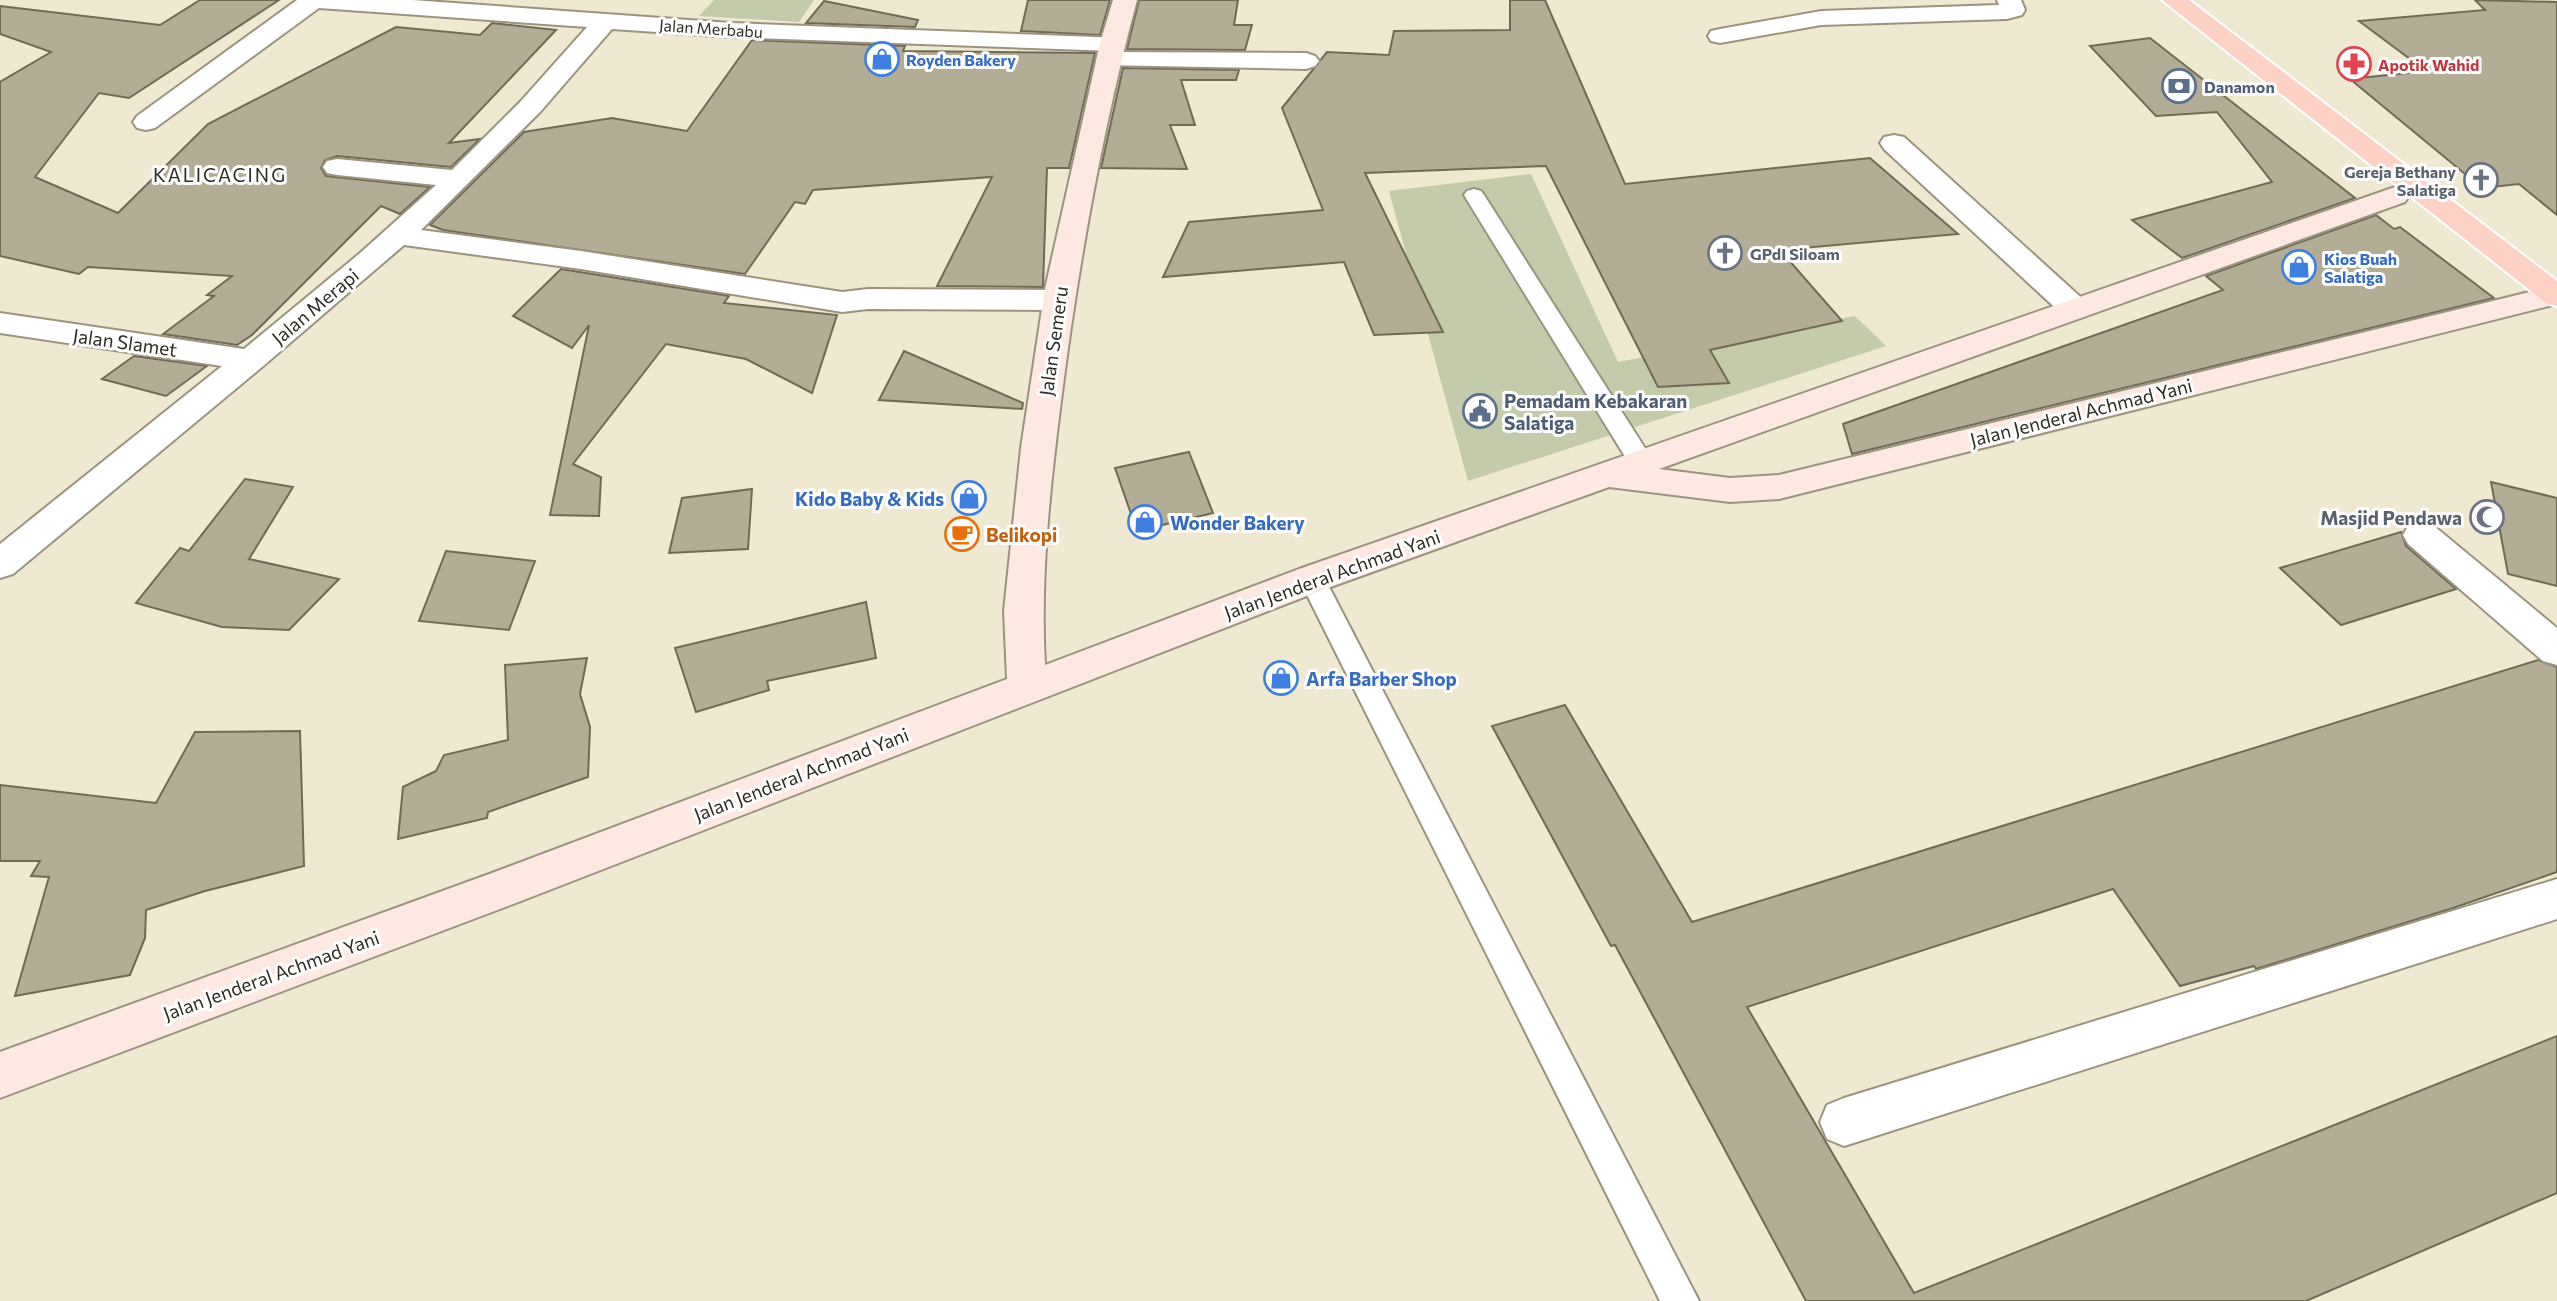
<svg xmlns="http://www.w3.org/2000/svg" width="2557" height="1301" viewBox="0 0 2557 1301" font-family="Commissioner,sans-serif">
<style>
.green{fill:#c3cbaa}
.building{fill:#b3ad96;stroke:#706b56;stroke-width:2}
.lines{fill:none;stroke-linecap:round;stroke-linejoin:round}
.service-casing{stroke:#9a947e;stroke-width:4}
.minor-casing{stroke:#9a947e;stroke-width:4}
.secondary-casing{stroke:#9a947e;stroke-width:4}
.primary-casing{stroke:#fff;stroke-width:4}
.service{fill:#fff;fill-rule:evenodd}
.minor{fill:#fff;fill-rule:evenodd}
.secondary{fill:#fee8e2;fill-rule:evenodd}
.primary{fill:#fed1c5;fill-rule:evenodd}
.labels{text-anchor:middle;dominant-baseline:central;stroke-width:6;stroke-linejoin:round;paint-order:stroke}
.far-street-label{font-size:16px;fill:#2e2c23;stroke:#fff}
.far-shop-label{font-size:16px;font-weight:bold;fill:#366cbe;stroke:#fff;text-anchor:start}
.far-health-label{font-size:16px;font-weight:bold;fill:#be3a42;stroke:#fff;text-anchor:start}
.far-service-label{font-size:16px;font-weight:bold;fill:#4e5e75;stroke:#fff;text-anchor:start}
.far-worship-label{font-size:16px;font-weight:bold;fill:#5b616d;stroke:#fff;text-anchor:end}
.far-quarter-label{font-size:19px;letter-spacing:2px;fill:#2e2c23;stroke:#fff}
.street-label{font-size:19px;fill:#2e2c23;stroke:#fff}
.service-label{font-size:19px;font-weight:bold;fill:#4e5e75;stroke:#fff;text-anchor:start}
.shop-label{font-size:19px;font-weight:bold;fill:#366cbe;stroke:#fff;text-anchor:start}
.worship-label{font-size:19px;font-weight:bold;fill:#5b616d;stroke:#fff;text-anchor:end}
.food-label{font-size:19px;font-weight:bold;fill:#c56008;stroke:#fff;text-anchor:start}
</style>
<rect width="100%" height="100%" fill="#efe9d1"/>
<g class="green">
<polygon points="714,0 814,0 799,22 699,16"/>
<polygon points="1531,174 1618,362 1855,316 1886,346 1468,481 1389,191"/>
</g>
<g class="building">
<polygon points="200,0 279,0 129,98 99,93 35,177 118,213 208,124 396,27 480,35 492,23 556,30 449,143 480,139 451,167 337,156 325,160 321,168 326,176 430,187 400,214 381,206 252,335 237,345 163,334 214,296 207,295 232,276 88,267 79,274 0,256 0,82 51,52 0,34 0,6 160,25"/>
<polygon points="1028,0 1110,0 1100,35 1021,31"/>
<polygon points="1139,0 1238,0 1234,25 1252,25 1245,50 1127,49"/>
<polygon points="1510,0 1545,0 1625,184 1870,158 1958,234 1780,250 1842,321 1710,350 1729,383 1658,387 1546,166 1365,173 1443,332 1374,335 1344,262 1163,277 1189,222 1323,210 1282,108 1327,52 1389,55 1394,31 1510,30"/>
<polygon points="2475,0 2557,2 2557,215 2519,184 2482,188 2350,79 2426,71 2359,21 2485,10"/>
<polygon points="824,1 918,20 915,27 806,23"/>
<polygon points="2150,38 2228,99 2355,198 2182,258 2132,220 2272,182 2217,112 2156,116 2090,46"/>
<polygon points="752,40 905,46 903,51 1095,53 1069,168 1047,168 1043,287 937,286 992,177 813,190 805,204 795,202 745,274 443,230 430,225 524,132 612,118 687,131"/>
<polygon points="1123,68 1239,70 1236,80 1181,80 1195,125 1170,125 1187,169 1101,168"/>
<polygon points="2376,215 2394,229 2400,227 2494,298 1852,454 1843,424 2223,290 2206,276"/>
<polygon points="561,269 729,296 724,303 837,315 812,393 746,359 666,344 573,464 601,477 599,516 550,515 589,325 572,348 513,316"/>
<polygon points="904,351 1023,403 1022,409 879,400"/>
<polygon points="134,356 207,366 166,396 102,379"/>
<polygon points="1189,452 1213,513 1137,531 1115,468"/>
<polygon points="245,479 293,487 249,559 339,579 289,630 222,627 136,603 180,548 189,551"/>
<polygon points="2491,482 2557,498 2557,586 2508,574"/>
<polygon points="752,489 748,549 669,553 682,498"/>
<polygon points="2401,532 2406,546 2456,589 2341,625 2280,568"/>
<polygon points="446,551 535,561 509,630 419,621"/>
<polygon points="866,602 876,658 767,681 769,690 696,712 675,648"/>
<polygon points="587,658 580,694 590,727 588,777 488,812 487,818 398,839 403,787 436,771 444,755 508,740 505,665"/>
<polygon points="2538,660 2557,667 2557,872 2453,908 2256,969 2254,966 2180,986 2113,889 1747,1007 1914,1293 2557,1036 2557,1193 2306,1301 1806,1301 1615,945 1611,946 1492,726 1565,705 1692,922"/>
<polygon points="300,731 304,866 205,891 146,910 145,938 130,975 15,996 49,877 31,876 40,861 0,861 0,785 156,803 195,732"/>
</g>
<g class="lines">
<g class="service-casing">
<g id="service">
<polygon points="1474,189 1481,191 1484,195 1650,456 1653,462 1650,468 1641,471 1632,468 1464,195 1467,191"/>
<polygon points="1312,569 1321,572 1325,579 1699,1301 1660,1301 1299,579 1303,572"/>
</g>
</g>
<g class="minor-casing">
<g id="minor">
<polygon points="297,0 412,0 731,23 1122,38 1126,43 1122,48 1113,51 731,37 612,29 540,112 421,230 581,251 842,292 868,289 1059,290 1070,293 1074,300 1070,307 1059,310 868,309 842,312 581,269 404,245 262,367 13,574 0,578 0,544 222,366 0,333 0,313 244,349 359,254 436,185 337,175 327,173 323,167 327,161 337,159 452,170 521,101 587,27 319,8 155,128 146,130 137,128 133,122 137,116"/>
<polygon points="1997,0 2021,0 2025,10 2022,15 2007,19 1821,25 1720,43 1711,41 1708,36 1711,31 1720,29 1821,11 1999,5"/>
<polygon points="1109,52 1306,53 1315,56 1319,61 1315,66 1306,69 1100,65 1096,60 1100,55"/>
<polygon points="1894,135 1904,137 2086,302 2090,309 2086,316 2075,319 2064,316 1884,149 1880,143 1884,137"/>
<polygon points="2421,522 2434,526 2557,628 2557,665 2543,661 2408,544 2403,535 2408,526"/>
<polygon points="2557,879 2557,919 1844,1146 1827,1139 1820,1122 1827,1105 1844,1098"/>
</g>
</g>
<g class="secondary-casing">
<path id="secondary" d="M1113,0H1137C1102,131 1078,266 1061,401C1050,488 1040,577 1045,665L1299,569L2395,187L2405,190L2409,196L2405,202L1659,469L1730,478L1779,475L2554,286H2557V304L1779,499L1730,502L1609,487L1325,589L521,901L0,1098V1052L492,873L1007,679L1004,611L1021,448L1045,289L1100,43Z"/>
</g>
<g class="primary-casing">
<polygon id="primary" points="2162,0 2189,0 2557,281 2557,306 2546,303"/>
</g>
<use href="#service" class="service"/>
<use href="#minor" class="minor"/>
<use href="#secondary" class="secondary"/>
<use href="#primary" class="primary"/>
</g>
<defs>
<g id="shop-ring" transform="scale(1.75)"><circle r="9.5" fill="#fff" stroke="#3f7fe0" stroke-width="1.5"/><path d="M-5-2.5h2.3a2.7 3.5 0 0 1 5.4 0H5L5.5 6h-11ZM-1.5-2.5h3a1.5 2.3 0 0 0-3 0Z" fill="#3f7fe0"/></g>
<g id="pharmacy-ring" transform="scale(1.75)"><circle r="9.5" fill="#fff" stroke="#e0444e" stroke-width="1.5"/><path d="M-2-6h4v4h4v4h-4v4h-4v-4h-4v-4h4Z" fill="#e0444e"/></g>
<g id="bank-ring" transform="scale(1.75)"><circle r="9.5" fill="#fff" stroke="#5c6f8a" stroke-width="1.5"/><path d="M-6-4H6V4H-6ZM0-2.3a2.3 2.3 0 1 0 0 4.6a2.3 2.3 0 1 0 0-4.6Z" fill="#5c6f8a"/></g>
<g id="church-ring" transform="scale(1.75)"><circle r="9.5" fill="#fff" stroke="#6b7280" stroke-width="1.5"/><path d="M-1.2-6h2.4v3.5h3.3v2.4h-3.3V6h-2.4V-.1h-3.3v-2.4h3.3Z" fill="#6b7280"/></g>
<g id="civic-ring" transform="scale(1.75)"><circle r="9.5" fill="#fff" stroke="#5c6f8a" stroke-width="1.5"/><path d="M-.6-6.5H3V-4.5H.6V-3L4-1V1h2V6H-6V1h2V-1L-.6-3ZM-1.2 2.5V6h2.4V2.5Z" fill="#5c6f8a"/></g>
<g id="mosque-ring" transform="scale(1.75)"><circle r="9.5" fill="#fff" stroke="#6b7280" stroke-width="1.5"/><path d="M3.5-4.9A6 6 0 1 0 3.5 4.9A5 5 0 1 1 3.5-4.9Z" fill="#6b7280"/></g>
<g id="cafe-ring" transform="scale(1.75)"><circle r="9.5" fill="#fff" stroke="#e8710a" stroke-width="1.5"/><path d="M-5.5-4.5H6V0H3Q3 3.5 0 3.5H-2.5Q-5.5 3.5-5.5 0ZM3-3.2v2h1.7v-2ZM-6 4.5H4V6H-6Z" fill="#e8710a"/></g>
</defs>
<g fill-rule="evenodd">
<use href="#shop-ring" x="882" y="59"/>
<use href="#pharmacy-ring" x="2354" y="64"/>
<use href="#bank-ring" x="2179" y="86"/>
<use href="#church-ring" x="2481" y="180"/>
<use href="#church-ring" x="1725" y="253"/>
<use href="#shop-ring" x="2299" y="267"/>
<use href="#civic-ring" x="1480" y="411"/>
<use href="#shop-ring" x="969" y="498"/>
<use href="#mosque-ring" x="2487" y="517"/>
<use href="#shop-ring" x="1145" y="522"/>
<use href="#cafe-ring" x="962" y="534"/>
<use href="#shop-ring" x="1281" y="678"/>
</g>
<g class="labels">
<g class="far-street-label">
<text transform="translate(711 28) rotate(4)">Jalan Merbabu</text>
</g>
<g class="far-shop-label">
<text x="906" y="59">Royden Bakery</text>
<text x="2324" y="258">Kios Buah<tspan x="2324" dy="18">Salatiga</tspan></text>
</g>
<g class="far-health-label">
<text x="2378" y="64">Apotik Wahid</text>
</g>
<g class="far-service-label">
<text x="2204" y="86">Danamon</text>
</g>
<g class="far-worship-label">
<text x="2456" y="171">Gereja Bethany<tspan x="2456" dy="18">Salatiga</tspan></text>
<text x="1750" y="253" text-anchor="start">GPdI Siloam</text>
</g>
<g class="far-quarter-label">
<text x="220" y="174">KALICACING</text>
</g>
<g class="street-label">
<text transform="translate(315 306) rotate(-40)">Jalan Merapi</text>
<text transform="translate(1053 341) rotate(-82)">Jalan Semeru</text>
<text transform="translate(125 342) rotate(8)">Jalan Slamet</text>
<text transform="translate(2081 412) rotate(-14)">Jalan Jenderal Achmad Yani</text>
<text transform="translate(1332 574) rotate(-20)">Jalan Jenderal Achmad Yani</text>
<text transform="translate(801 774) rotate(-21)">Jalan Jenderal Achmad Yani</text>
<text transform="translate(271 975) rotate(-20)">Jalan Jenderal Achmad Yani</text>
</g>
<g class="service-label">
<text x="1504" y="400">Pemadam Kebakaran<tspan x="1504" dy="22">Salatiga</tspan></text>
</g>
<g class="shop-label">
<text x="944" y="498" text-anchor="end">Kido Baby &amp; Kids</text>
<text x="1170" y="522">Wonder Bakery</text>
<text x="1306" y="678">Arfa Barber Shop</text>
</g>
<g class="worship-label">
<text x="2462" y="517">Masjid Pendawa</text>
</g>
<g class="food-label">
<text x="986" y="534">Belikopi</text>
</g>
</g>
</svg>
